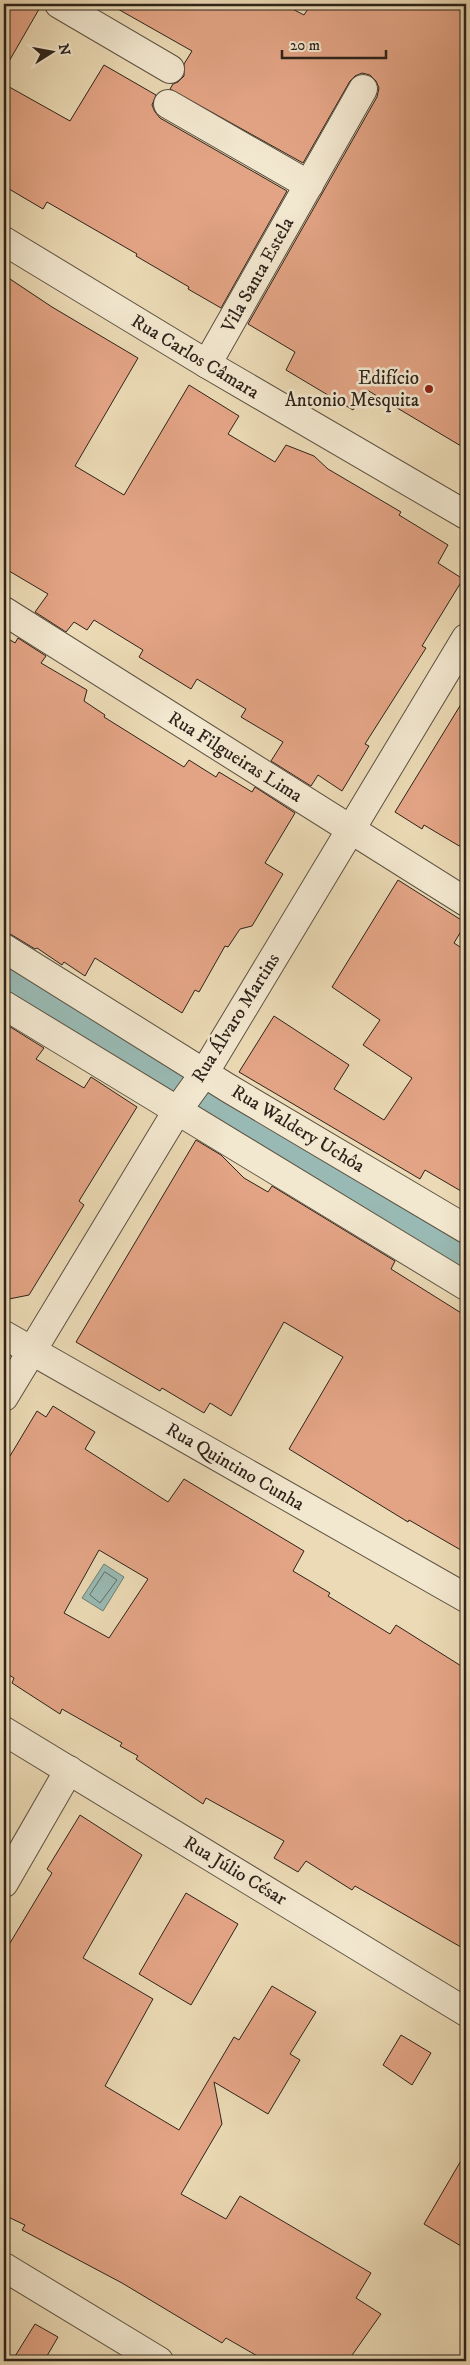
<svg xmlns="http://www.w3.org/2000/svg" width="470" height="2365" viewBox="0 0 470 2365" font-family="'IM FELL DW Pica',serif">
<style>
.water{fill:#99bab4;stroke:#6e7e76}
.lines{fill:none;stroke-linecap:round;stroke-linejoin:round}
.shore{stroke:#636e67;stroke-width:1}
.canal{stroke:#99bab4;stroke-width:36}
.building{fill:#e3a485;stroke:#2d231a;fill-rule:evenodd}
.minor-casing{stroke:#5c5141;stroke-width:30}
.minor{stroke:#f2e7cf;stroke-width:28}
.poi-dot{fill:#8f2418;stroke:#f2e7cf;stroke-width:2}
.labels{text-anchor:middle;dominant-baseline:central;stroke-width:5;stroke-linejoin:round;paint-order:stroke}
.street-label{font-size:19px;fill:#2d231a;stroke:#f2e7cf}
.poi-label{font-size:19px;fill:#2d231a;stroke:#f2e7cf;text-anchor:end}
</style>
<rect width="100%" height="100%" fill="#ebdab5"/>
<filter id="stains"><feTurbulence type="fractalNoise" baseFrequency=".004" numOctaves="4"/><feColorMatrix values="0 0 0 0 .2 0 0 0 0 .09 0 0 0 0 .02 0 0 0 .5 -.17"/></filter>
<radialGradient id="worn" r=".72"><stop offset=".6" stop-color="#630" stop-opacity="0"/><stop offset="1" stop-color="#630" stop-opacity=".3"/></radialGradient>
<polygon class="water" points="104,1564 124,1577 103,1611 82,1598"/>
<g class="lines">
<polygon class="shore" points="105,1572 117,1580 100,1603 90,1595"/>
<polyline class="canal" points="4,984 227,1122 466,1262"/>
</g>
<g class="building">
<polygon points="4,4 42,4 4,70"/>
<polygon points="109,4 283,4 304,15 311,4 466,4 466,449 367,390 353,410 286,370 295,352 248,324 377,97 379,88 376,81 370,75 362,73 355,76 350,81 303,163 170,89 173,84 178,82 184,76 184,64 192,51"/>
<polygon points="104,65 156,95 152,105 155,112 160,118 287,191 221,308 188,289 189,287 136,256 137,254 47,202 43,209 4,186 4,84 70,121"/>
<polygon points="4,275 52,307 138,358 75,466 124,495 189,385 239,416 228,434 275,462 286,445 314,456 328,469 401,512 399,515 448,545 438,563 463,579 422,646 426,648 365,744 369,746 342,791 318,775 311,786 271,761 283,742 241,717 246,709 197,679 191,689 139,657 143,650 94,620 87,630 74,622 66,632 35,612 48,594 4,568"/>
<polygon points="4,636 15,643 18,638 46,656 41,663 87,690 84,701 105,715 104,717 184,767 189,760 216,777 219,772 252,792 255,787 295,813 265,863 283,874 252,926 240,929 228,947 225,946 199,992 195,990 182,1013 95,958 85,976 64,962 62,965 37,948 35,949 12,935 4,932"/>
<polygon points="466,696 466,850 424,825 422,829 395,812"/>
<polygon points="398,880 466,923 454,943 466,951 466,1194 425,1170 420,1179 239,1072 274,1016 349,1065 334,1089 384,1120 412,1078 363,1045 380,1020 332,987"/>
<polygon points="4,1023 44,1048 36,1059 84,1088 91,1077 137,1107 79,1201 84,1205 29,1295 4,1300"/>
<polygon points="196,1140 221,1155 244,1178 268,1192 272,1186 395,1261 391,1269 466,1316 466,1553 409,1520 408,1522 289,1449 343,1357 284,1322 231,1416 210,1403 204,1413 162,1388 160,1391 76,1342"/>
<path d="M53,1406L95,1432L85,1449L168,1502L184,1479L304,1551L293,1571L330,1593L328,1596L390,1634L396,1625L466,1669V1950L355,1886L352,1890L306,1861L298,1872L274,1858L284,1841L206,1798L203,1804L136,1759L138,1756L120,1746L122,1743L62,1709L60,1714L12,1683L14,1678L4,1672V1466L37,1411L46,1417ZM99,1550L148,1579L109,1638L64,1613Z"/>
<polygon points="80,1815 142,1855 83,1958 153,1999 105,2086 179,2130 234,2037 239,2040 272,1986 316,2012 290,2054 300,2060 268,2114 214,2082 222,2124 181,2194 226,2219 240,2196 371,2273 356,2298 381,2314 348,2361 266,2361 226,2338 222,2343 122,2283 22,2230 25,2225 4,2215 4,1953 52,1873 47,1869"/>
<polygon points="186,1893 238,1924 191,2005 139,1974"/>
<polygon points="401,2035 431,2053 412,2085 383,2065"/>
<polygon points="466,2152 466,2249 424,2224"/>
<polygon points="35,2324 58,2337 44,2361 12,2361"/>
</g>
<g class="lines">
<g class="minor-casing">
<g id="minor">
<polyline points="59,4 170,69"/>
<polyline points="168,104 309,185"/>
<polyline points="4,241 207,364 466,515"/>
<polyline points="207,364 363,89"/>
<polyline points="4,611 466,902"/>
<polyline points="4,948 228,1088 466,1229"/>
<polyline points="4,1005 466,1286"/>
<polyline points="4,1335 466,1598"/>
<polyline points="4,1397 177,1111 203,1075 466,638"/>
<polyline points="4,1731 466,2012"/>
<polyline points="4,1883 69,1770"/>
<polyline points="4,2267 159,2361"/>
</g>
</g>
<use href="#minor" class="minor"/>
</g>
<circle class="poi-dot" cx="429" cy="389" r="5"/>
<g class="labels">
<g class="street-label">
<text transform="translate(258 275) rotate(-61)">Vila Santa Estela</text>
<text transform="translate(195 357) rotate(31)">Rua Carlos Câmara</text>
<text transform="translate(235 757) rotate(32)">Rua Filgueiras Lima</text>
<text transform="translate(236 1018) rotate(-58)">Rua Álvaro Martins</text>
<text transform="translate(298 1129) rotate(31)">Rua Waldery Uchôa</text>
<text transform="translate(235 1467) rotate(30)">Rua Quintino Cunha</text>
<text transform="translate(235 1871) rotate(31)">Rua Júlio César</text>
</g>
<g class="poi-label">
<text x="419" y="378">Edifício<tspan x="419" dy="22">Antonio Mesquita</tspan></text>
</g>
</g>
<rect width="470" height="2365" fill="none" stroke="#ebdab5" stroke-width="20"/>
<rect x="5" y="5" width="460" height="2355" fill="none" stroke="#2d231a" stroke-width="2.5"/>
<rect x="10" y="10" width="450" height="2345" fill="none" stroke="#2d231a"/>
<g transform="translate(52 52) rotate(79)" stroke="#f2e7cf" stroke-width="4" paint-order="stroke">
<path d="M0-4L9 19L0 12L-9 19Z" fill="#2d231a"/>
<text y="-8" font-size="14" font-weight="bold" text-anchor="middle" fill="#2d231a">N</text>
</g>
<path d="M282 50v8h104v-8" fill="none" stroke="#2d231a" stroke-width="2.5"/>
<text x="290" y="50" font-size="15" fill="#2d231a" stroke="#f2e7cf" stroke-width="4" paint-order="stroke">20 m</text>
<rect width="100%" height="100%" filter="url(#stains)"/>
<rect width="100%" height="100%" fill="url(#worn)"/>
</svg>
